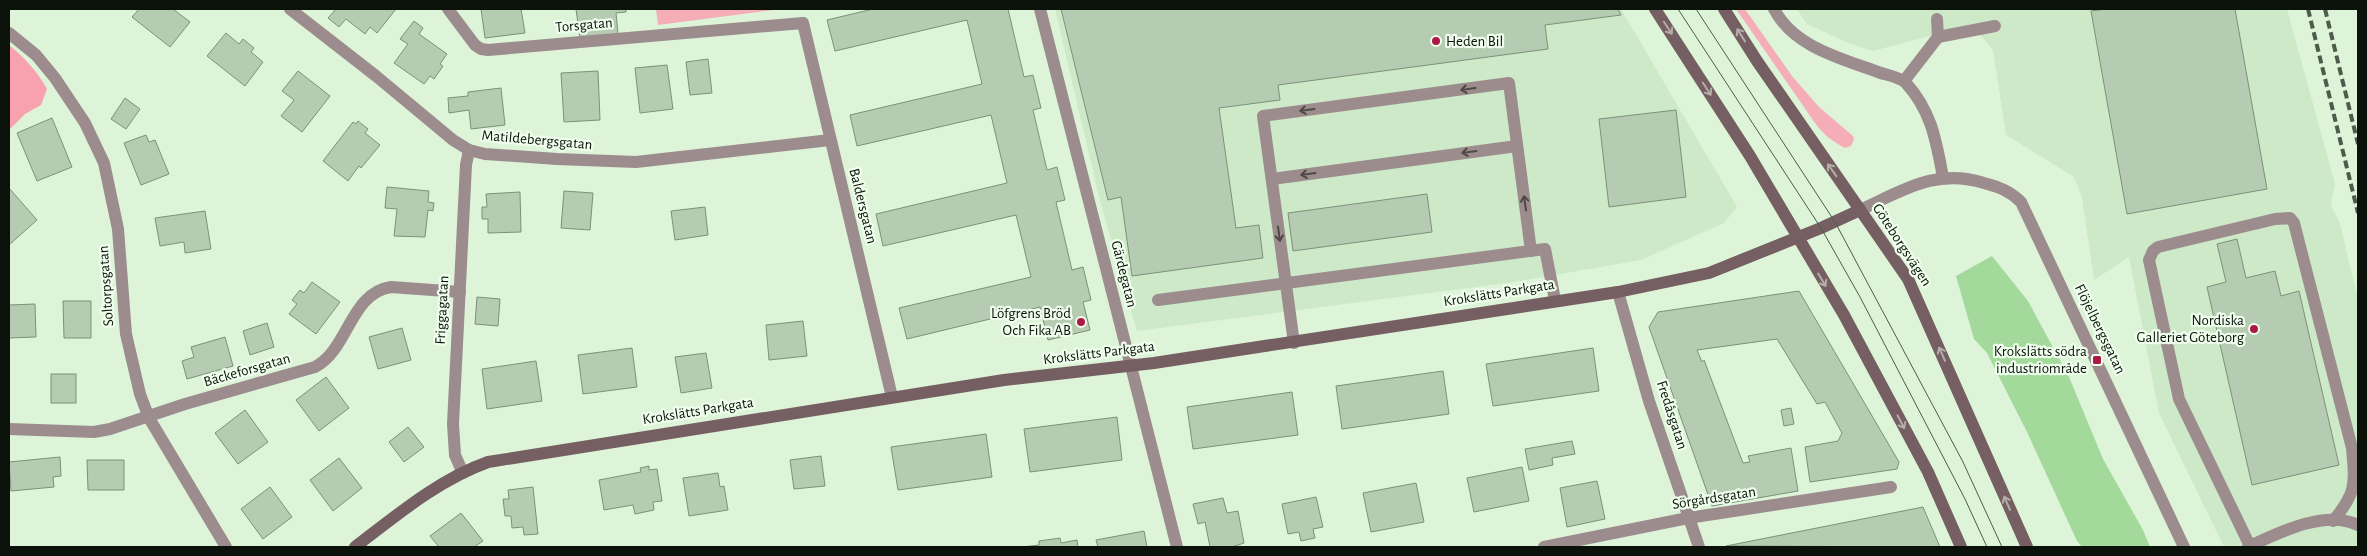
<svg xmlns="http://www.w3.org/2000/svg" width="2367" height="556" viewBox="0 0 2367 556" font-family="'Alegreya Sans',sans-serif">
<style>
.built{fill:#cde9c8}
.green{fill:#f5aeb8}
.forest{fill:#f7a2ae}
.water{fill:#a3d99b}
.building{fill:#b5ccb2;stroke:#7b9178}
.lines{fill:none;stroke-linecap:round;stroke-linejoin:round}
.lane{stroke:#9c8c8e;stroke-width:12}
.street{stroke:#9c8c8e;stroke-width:12}
.secondary{stroke:#765f62;stroke-width:12}
.tram{stroke:#4e5b4c;stroke-width:1}
.rail{stroke:#4e5b4c;stroke-width:4;stroke-dasharray:8 4;stroke-linecap:butt}
.oneway{stroke:#b3aea8}
.oneway2{stroke:#4c4945}
.poi-dot{fill:#ac1947;stroke:#f0feee;stroke-width:2}
.labels{text-anchor:middle;dominant-baseline:central;stroke-width:4.5;stroke-linejoin:round;paint-order:stroke}
.street-label{font-size:15px;fill:#0a1209;stroke:#f0feee}
.poi-label{font-size:15px;fill:#0a1209;stroke:#f0feee;text-anchor:end}
</style>
<rect width="100%" height="100%" fill="#ddf4d9"/>
<g class="built">
<polygon points="1055,9 1621,9 1737,207 1724,223 1641,260 1514,282 1137,331 1100,201"/>
<polygon points="1797,9 2287,9 2335,184 2331,205 2340,224 2358,299 2358,547 2224,547 2159,413 2129,257 2094,280 2082,197 2074,177 2006,135 1993,50 1972,25 1873,51 1848,43 1807,24"/>
</g>
<g class="green">
<polygon points="656,9 781,9 658,25"/>
<path d="M1736,9H1745L1792,76L1819,107L1853,136L1854,139L1851,146L1845,148C1833,142 1823,134 1815,123Z"/>
</g>
<path class="forest" d="M9,45C24,57 38,72 47,89L41,105L25,114L9,130Z"/>
<polygon class="water" points="1992,256 2028,301 2069,377 2103,459 2143,530 2150,547 2082,547 2077,541 2027,432 1987,353 1974,339 1956,276"/>
<g class="building">
<polygon points="139,9 173,9 190,22 170,47 132,17"/>
<polygon points="336,9 396,9 377,33 370,27 365,34 346,19 339,27 328,18"/>
<polygon points="481,9 521,9 525,33 485,38"/>
<polygon points="576,9 626,9 626,12 616,13 618,34 580,38"/>
<polygon points="873,9 1008,9 1024,77 1033,75 1041,108 1033,110 1047,170 1057,167 1065,200 1056,202 1072,270 1083,267 1091,300 1083,302 1090,330 1048,340 1040,307 907,339 899,308 1031,277 1016,215 883,246 876,214 1007,183 991,115 857,146 850,115 982,84 967,20 835,51 827,20"/>
<polygon points="1061,9 1618,9 1621,15 1545,25 1548,49 1278,85 1280,100 1219,108 1236,228 1259,225 1263,258 1132,276 1121,197 1108,200"/>
<polygon points="2106,9 2235,9 2267,189 2127,214 2091,11"/>
<polygon points="414,21 423,28 419,34 447,54 440,64 443,66 434,79 430,76 424,84 394,63 408,44 400,39"/>
<polygon points="226,33 239,44 243,39 254,48 251,52 263,62 245,86 207,56"/>
<polygon points="708,59 712,93 690,95 686,62"/>
<polygon points="667,65 673,109 640,113 635,68"/>
<polygon points="298,71 330,96 302,132 281,116 294,100 282,91"/>
<polygon points="598,71 600,120 564,122 561,73"/>
<polygon points="501,88 505,125 471,129 469,110 449,113 448,98 468,96 468,92"/>
<polygon points="125,98 140,109 126,129 111,119"/>
<polygon points="1676,110 1686,197 1609,207 1599,119"/>
<polygon points="52,118 72,167 37,181 17,133"/>
<polygon points="358,121 368,129 365,133 380,145 361,168 359,166 348,181 323,161 353,122 356,124"/>
<polygon points="146,135 149,142 155,140 169,174 141,185 124,143"/>
<polygon points="387,187 429,191 428,202 434,203 433,211 428,210 425,237 394,236 397,209 385,208"/>
<polygon points="9,188 37,220 9,245"/>
<polygon points="564,191 593,193 590,230 561,228"/>
<polygon points="520,192 521,232 488,233 488,219 482,219 482,207 487,207 486,194"/>
<polygon points="1427,194 1432,232 1293,251 1288,213"/>
<polygon points="705,207 708,235 675,240 671,211"/>
<polygon points="205,211 211,249 185,253 184,242 160,246 155,218"/>
<polygon points="2237,239 2246,278 2275,271 2281,296 2299,291 2339,465 2252,485 2207,287 2226,282 2217,244"/>
<polygon points="312,282 340,302 316,334 289,314 297,304 292,300 300,290 304,293"/>
<polygon points="1799,291 1899,462 1897,469 1810,482 1805,447 1838,441 1842,433 1825,402 1817,404 1777,339 1697,350 1702,362 1704,360 1743,463 1750,462 1748,456 1791,448 1798,491 1712,506 1649,327 1658,312"/>
<polygon points="477,297 500,299 498,326 475,324"/>
<polygon points="63,301 91,301 91,338 64,338"/>
<polygon points="35,304 36,337 9,338 9,305"/>
<polygon points="803,321 807,356 769,360 766,325"/>
<polygon points="267,323 274,347 250,355 243,331"/>
<polygon points="402,328 411,360 378,369 369,337"/>
<polygon points="225,337 233,366 187,379 182,361 194,357 191,347"/>
<polygon points="632,348 637,387 583,394 578,355"/>
<polygon points="1593,348 1599,391 1493,406 1486,364"/>
<polygon points="706,353 712,388 681,393 675,357"/>
<polygon points="536,361 542,401 487,409 482,369"/>
<polygon points="1443,371 1449,414 1342,429 1336,386"/>
<rect x="51" y="374" width="25" height="29"/>
<polygon points="326,377 349,408 319,431 296,400"/>
<polygon points="1292,392 1298,435 1193,449 1187,407"/>
<polygon points="1791,408 1794,424 1784,426 1781,410"/>
<polygon points="245,410 268,442 238,464 215,433"/>
<polygon points="1117,417 1122,460 1030,472 1024,429"/>
<polygon points="408,427 424,447 404,462 389,442"/>
<polygon points="986,434 992,477 898,490 891,447"/>
<polygon points="1572,441 1575,454 1552,458 1553,465 1529,470 1525,449"/>
<polygon points="821,456 825,486 794,489 790,460"/>
<polygon points="60,457 61,476 53,477 54,487 11,491 9,462"/>
<polygon points="339,458 362,488 333,511 310,480"/>
<polygon points="87,460 124,460 124,490 88,490"/>
<polygon points="649,466 649,470 657,469 662,501 653,502 654,510 635,514 633,505 604,510 599,480 641,472 640,468"/>
<polygon points="1522,467 1529,501 1474,512 1467,478"/>
<polygon points="718,473 720,487 724,486 728,510 689,516 683,478"/>
<polygon points="1597,481 1605,519 1567,527 1560,488"/>
<polygon points="1416,483 1424,522 1371,532 1363,493"/>
<polygon points="270,487 292,517 263,539 241,509"/>
<polygon points="533,487 538,534 524,535 523,527 512,528 511,516 505,516 503,499 509,499 508,490"/>
<polygon points="1316,497 1323,527 1313,529 1315,538 1301,541 1299,532 1288,534 1282,504"/>
<polygon points="1223,498 1227,513 1238,511 1244,543 1232,547 1210,547 1205,522 1198,524 1193,504"/>
<polygon points="1923,507 1940,547 1726,546"/>
<polygon points="461,513 483,541 474,547 439,547 430,536"/>
<polygon points="1144,531 1147,547 1098,547 1096,540"/>
<polygon points="1060,538 1061,543 1077,540 1078,547 1022,547 1039,545 1039,541"/>
</g>
<g class="lines">
<g class="lane">
<path d="M1774,9C1794,47 1840,58 1878,72C1886,75 1900,77 1906,83C1932,112 1936,141 1943,177"/>
<polyline points="1938,37 1995,26"/>
<polyline points="1904,81 1938,37 1937,19"/>
<polyline points="1272,179 1517,146"/>
<polyline points="1158,300 1545,249 1555,300"/>
<polyline points="1294,343 1263,116 1509,83 1531,251"/>
<path d="M2250,546L2179,399L2149,260L2153,251L2158,247L2275,219L2290,218L2294,223L2352,448C2355,484 2357,492 2333,521"/>
<path d="M2248,547C2278,533 2325,509 2358,525"/>
</g>
<g class="street">
<polyline points="290,9 376,76 453,140 469,150 485,154 557,159 636,162 830,140"/>
<polyline points="448,9 475,45 481,49 488,50 803,23 892,397"/>
<polyline points="1040,9 1177,547"/>
<polyline points="9,33 36,55 55,78 85,123 104,163 118,229 126,334 140,394 149,418 226,547"/>
<path d="M1860,210C1904,190 1936,168 1984,183C1999,187 2010,191 2021,202L2184,547"/>
<polyline points="1618,292 1649,401 1699,547"/>
<path d="M9,429L94,432L110,429L185,404L315,367C349,349 350,293 391,287L460,292"/>
<polyline points="462,471 455,455 453,424 466,165 469,150"/>
<polyline points="1544,547 1688,518 1891,487"/>
</g>
<g class="secondary">
<polyline points="1655,9 1750,156 1844,315 1928,472 1961,547"/>
<polyline points="1724,9 1757,61 1908,279 2027,547"/>
<path d="M355,547C397,515 438,480 488,462L1004,380L1154,363L1618,292L1709,273L1821,228L1860,210"/>
</g>
<g class="tram">
<polyline points="1678,9 1821,228 1860,297 1965,499 1987,547"/>
<polyline points="1696,9 1835,222 1963,462 2002,547"/>
</g>
<g class="rail">
<polyline points="2308,9 2358,213"/>
<polyline points="2325,9 2358,144"/>
</g>
</g>
<defs><path id="oneway-shaft" d="M-6 0H5M1.5-3L5.5 0L1.5 3" fill="none" stroke-width="1.6" stroke-linecap="round" stroke-linejoin="round" transform="scale(1.25)"/></defs>
<g class="oneway">
<use href="#oneway-shaft" transform="translate(1668 28) rotate(57)"/>
<use href="#oneway-shaft" transform="translate(1741 35) rotate(-122)"/>
<use href="#oneway-shaft" transform="translate(1707 89) rotate(57)"/>
<use href="#oneway-shaft" transform="translate(1832 170) rotate(-125)"/>
<use href="#oneway-shaft" transform="translate(1822 280) rotate(59)"/>
<use href="#oneway-shaft" transform="translate(1942 354) rotate(-114)"/>
<use href="#oneway-shaft" transform="translate(1901 422) rotate(62)"/>
<use href="#oneway-shaft" transform="translate(2007 503) rotate(-114)"/>
</g>
<g class="oneway2">
<use href="#oneway-shaft" transform="translate(1468 89) rotate(172)"/>
<use href="#oneway-shaft" transform="translate(1307 110) rotate(172)"/>
<use href="#oneway-shaft" transform="translate(1469 152) rotate(172)"/>
<use href="#oneway-shaft" transform="translate(1308 174) rotate(172)"/>
<use href="#oneway-shaft" transform="translate(1525 203) rotate(-98)"/>
<use href="#oneway-shaft" transform="translate(1279 234) rotate(82)"/>
</g>
<g class="poi-dot">
<circle cx="1436" cy="41" r="5"/>
<circle cx="1081" cy="322" r="5"/>
<circle cx="2254" cy="329" r="5"/>
<rect x="2092" y="355" width="10" height="10" rx="2.5"/>
</g>
<g class="labels">
<g class="street-label">
<text transform="translate(584 25) rotate(-5)">Torsgatan</text>
<text transform="translate(537 140) rotate(5)">Matildebergsgatan</text>
<text transform="translate(863 206) rotate(76)">Baldersgatan</text>
<text transform="translate(1902 245) rotate(57)">Göteborgsvägen</text>
<text transform="translate(1124 274) rotate(76)">Gärdegatan</text>
<text transform="translate(106 286) rotate(-94)">Soltorpsgatan</text>
<text transform="translate(1499 293) rotate(-9)">Krokslätts Parkgata</text>
<text transform="translate(442 310) rotate(-87)">Friggagatan</text>
<text transform="translate(2100 329) rotate(64)">Flöjelbergsgatan</text>
<text transform="translate(1099 353) rotate(-7)">Krokslätts Parkgata</text>
<text transform="translate(247 370) rotate(-16)">Bäckeforsgatan</text>
<text transform="translate(698 411) rotate(-9)">Krokslätts Parkgata</text>
<text transform="translate(1672 415) rotate(72)">Fredåsgatan</text>
<text transform="translate(1714 498) rotate(-9)">Sörgårdsgatan</text>
</g>
<g class="poi-label">
<text x="1446" y="41" text-anchor="start">Heden Bil</text>
<text x="1071" y="313">Löfgrens Bröd<tspan x="1071" dy="17">Och Fika AB</tspan></text>
<text x="2244" y="320">Nordiska<tspan x="2244" dy="17">Galleriet Göteborg</tspan></text>
<text x="2087" y="351">Krokslätts södra<tspan x="2087" dy="17">industriområde</tspan></text>
</g>
</g>
<rect width="2367" height="556" fill="none" stroke="#0a1209" stroke-width="20"/>
</svg>
